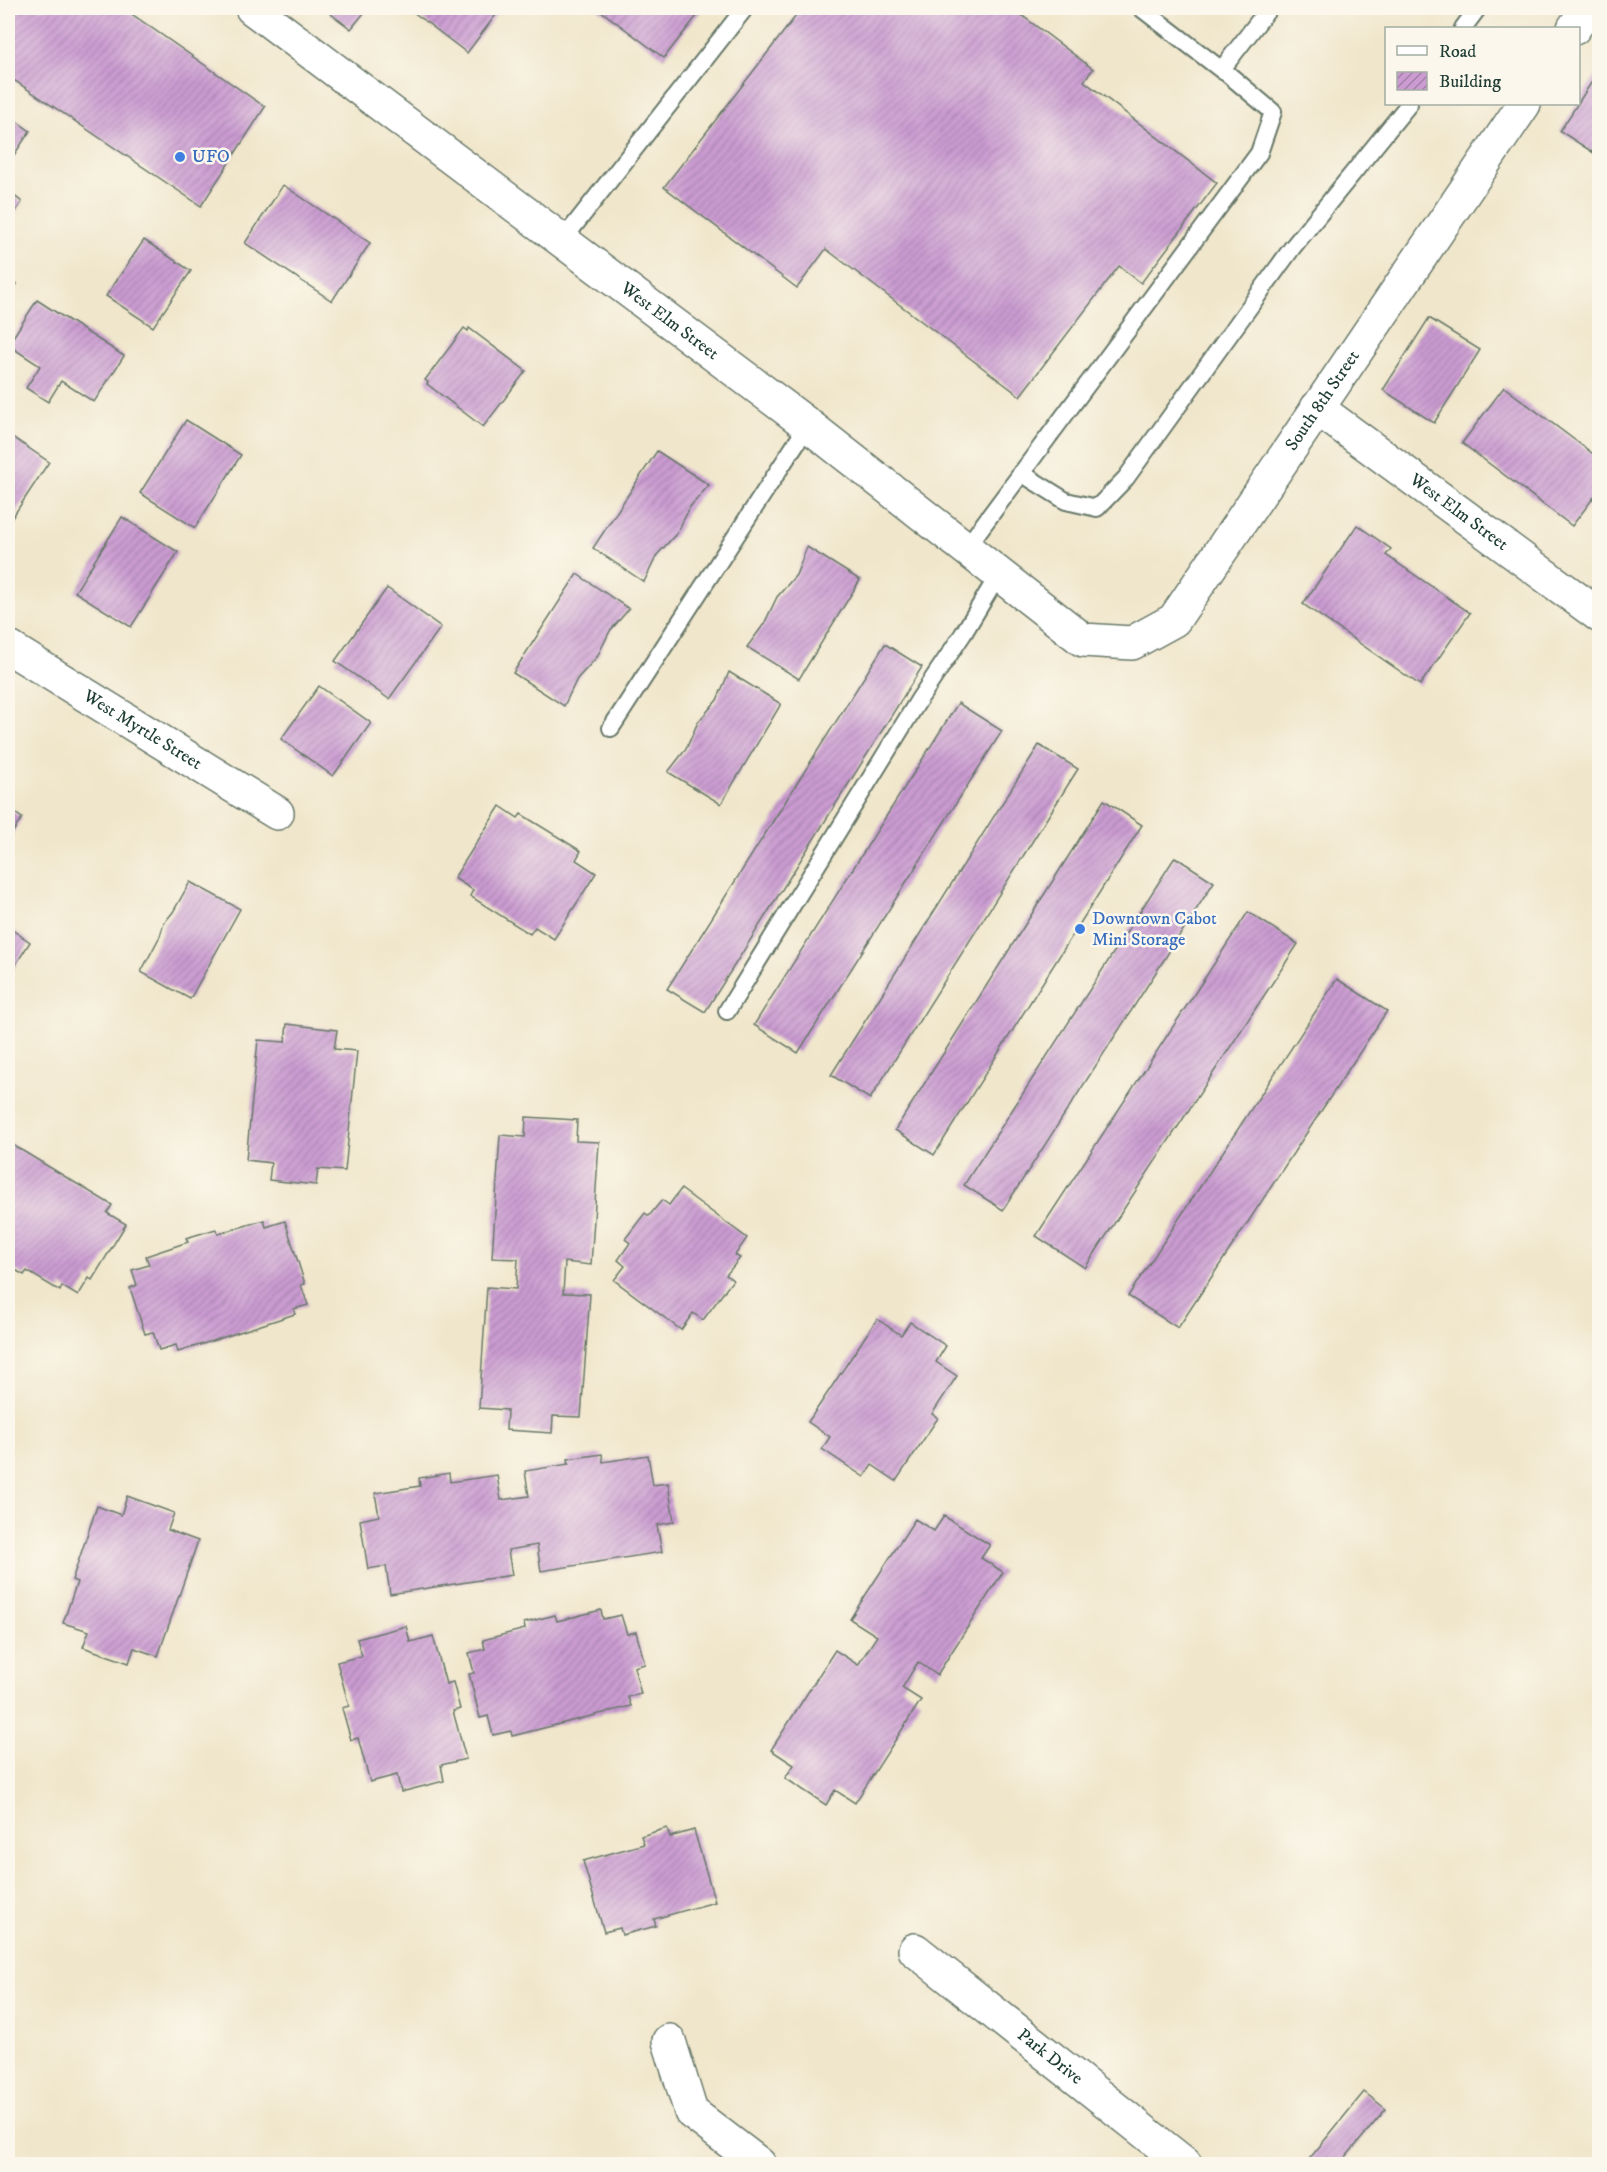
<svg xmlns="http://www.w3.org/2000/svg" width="1607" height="2172" viewBox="0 0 1607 2172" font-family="'IM FELL DW Pica',serif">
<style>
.building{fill:url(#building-hatch)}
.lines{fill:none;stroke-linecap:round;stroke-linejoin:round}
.lane-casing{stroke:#687869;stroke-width:20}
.street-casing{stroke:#687869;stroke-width:36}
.lane{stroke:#fff;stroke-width:16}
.street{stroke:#fff;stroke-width:33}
.shop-dot{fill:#3f7fe0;stroke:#fbf7ec;stroke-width:2}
.labels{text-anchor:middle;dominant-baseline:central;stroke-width:5;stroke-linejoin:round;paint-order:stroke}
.shop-label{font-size:18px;fill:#366cbe;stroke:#fbf7ec;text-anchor:start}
.street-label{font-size:18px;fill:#1f3d34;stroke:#fbf7ec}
</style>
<defs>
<pattern id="building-hatch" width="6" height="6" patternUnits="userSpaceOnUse" patternTransform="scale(1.5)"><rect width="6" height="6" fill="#cb9bd2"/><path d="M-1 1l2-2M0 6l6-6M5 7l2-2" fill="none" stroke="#a480ab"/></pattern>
</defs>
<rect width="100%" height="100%" fill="#fbf7ec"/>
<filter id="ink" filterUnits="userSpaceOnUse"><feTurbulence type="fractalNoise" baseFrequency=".0167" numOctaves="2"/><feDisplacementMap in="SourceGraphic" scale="12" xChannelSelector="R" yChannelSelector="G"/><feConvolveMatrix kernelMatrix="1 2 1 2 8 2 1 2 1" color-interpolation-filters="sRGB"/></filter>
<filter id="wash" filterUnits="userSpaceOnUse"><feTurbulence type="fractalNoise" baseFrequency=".008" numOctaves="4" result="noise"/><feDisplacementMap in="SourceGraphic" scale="24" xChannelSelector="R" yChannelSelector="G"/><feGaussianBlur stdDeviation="1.35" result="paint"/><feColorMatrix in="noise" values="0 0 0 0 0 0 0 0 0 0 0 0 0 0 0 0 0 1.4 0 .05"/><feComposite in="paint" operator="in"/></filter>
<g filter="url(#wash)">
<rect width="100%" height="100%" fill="#f0e6cb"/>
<g id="blocks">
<g class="building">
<polygon points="8,8 123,8 265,107 201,206 8,76"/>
<polygon points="323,8 368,8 351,29"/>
<polygon points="408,8 501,8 467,53"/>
<polygon points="597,8 703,8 664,58"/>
<polygon points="802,8 1012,8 1093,69 1084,81 1217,183 1141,283 1119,266 1020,396 826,249 797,288 664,187"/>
<polygon points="1600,69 1600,157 1560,131"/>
<polygon points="8,115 30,131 8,164"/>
<polygon points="283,185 370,243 332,301 245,243"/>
<polygon points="8,191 22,202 8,223"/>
<polygon points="144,240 191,271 153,327 106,296"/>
<polygon points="8,278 17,284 8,298"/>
<polygon points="37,300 124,356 94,402 61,381 48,402 26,388 40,366 8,345"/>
<polygon points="1429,318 1480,350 1434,423 1383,390"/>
<polygon points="464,328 468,331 469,328 526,371 483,427 427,384 428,382 425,380"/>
<polygon points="1504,387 1600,459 1600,489 1572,526 1462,443"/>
<polygon points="186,420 241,455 195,528 140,493"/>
<polygon points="8,434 49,462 8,524"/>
<polygon points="657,451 709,485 690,507 677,533 657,555 644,582 593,548"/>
<polygon points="122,517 178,552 131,627 75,592"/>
<polygon points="1357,525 1391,549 1386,555 1470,613 1420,685 1303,604"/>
<polygon points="807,547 860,580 799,679 747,647 764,624 777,597 796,575"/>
<polygon points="577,574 629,609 610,631 597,657 577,679 564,706 513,673"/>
<polygon points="387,588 441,627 389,699 335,661"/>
<polygon points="885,644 922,667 705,1012 667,989"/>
<polygon points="729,672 781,704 721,804 668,772 686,749 698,722 717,700"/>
<polygon points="319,686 371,723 333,776 281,739"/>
<polygon points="958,703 1002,731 798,1053 754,1025"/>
<polygon points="1039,745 1078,769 870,1099 831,1075"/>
<polygon points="1104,800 1142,825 934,1155 895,1130"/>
<polygon points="500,806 518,818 521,814 581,851 576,860 596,873 554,939 535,927 530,934 470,896 473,890 454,878"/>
<polygon points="8,808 22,818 8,840"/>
<polygon points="1175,857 1214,882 1003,1210 964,1185"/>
<polygon points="190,882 240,909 190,999 141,972 160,936 164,923 173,912"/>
<polygon points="1248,912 1298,944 1085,1268 1036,1236"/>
<polygon points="8,927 30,942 8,977"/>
<polygon points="1337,979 1387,1011 1178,1328 1128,1296"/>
<polygon points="287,1024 337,1030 334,1049 357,1051 345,1171 318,1169 316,1185 269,1180 271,1163 246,1160 258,1040 285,1042"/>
<polygon points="526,1117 577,1120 576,1141 599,1142 591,1265 565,1262 563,1293 590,1294 581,1417 553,1416 552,1433 506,1430 507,1410 479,1408 487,1287 516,1289 518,1259 492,1258 500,1135 525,1137"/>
<polygon points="8,1142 112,1205 107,1213 126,1224 92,1280 89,1278 78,1296 62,1286 60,1291 27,1271 24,1275 8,1266"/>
<polygon points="681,1189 747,1238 735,1255 740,1258 726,1275 733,1280 703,1320 693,1313 681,1330 614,1280 625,1266 618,1260 630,1243 625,1239 645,1213 649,1216 662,1200 669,1205"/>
<polygon points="264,1220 266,1227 285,1221 305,1284 301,1285 308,1305 294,1309 295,1314 178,1352 176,1345 159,1350 153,1332 145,1334 130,1288 137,1285 132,1270 149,1265 146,1256 188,1242 186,1238 216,1229 218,1234"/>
<polygon points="877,1319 901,1335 910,1322 946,1346 936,1362 957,1376 932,1414 938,1418 896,1481 872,1465 864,1477 822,1449 830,1437 808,1422"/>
<polygon points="602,1454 603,1462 648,1455 653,1485 668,1483 674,1522 657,1525 662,1552 541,1571 537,1545 508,1550 512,1575 390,1594 386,1566 368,1569 360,1520 379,1516 375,1493 420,1486 419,1478 449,1473 450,1482 497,1475 501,1500 529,1496 525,1471 569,1464 568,1459"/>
<polygon points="127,1496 174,1513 168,1530 198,1541 158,1656 134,1648 129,1663 83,1647 89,1631 63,1623 77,1582 72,1580 97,1506 121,1515"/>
<polygon points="944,1516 990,1545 981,1558 1003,1572 937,1675 918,1662 902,1688 921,1700 855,1803 835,1790 826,1805 785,1778 794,1765 771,1750 835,1650 858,1665 877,1636 850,1619 915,1519 934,1531"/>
<polygon points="601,1610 603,1619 621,1615 627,1634 636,1632 645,1664 634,1667 641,1694 628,1697 631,1706 512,1736 511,1731 493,1735 488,1716 480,1718 469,1674 474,1673 469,1653 485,1649 483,1640 525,1629 524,1623 555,1615 557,1621"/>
<polygon points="406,1626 410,1642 433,1636 446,1684 453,1682 460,1709 453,1711 466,1759 441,1765 444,1781 401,1792 397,1775 370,1782 358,1738 351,1740 342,1708 349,1706 337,1662 362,1656 357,1639"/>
<polygon points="667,1828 670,1837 694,1830 715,1902 654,1919 656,1926 622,1935 620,1928 604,1932 583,1861 644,1844 641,1836"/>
<polygon points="1364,2092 1386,2109 1340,2164 1307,2164 1306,2163"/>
</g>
</g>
</g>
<g filter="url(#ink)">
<use href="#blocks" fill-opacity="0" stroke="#687869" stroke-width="1.5"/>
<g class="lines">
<g class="lane-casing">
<g id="lane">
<polyline points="1141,8 1223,71 1222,69 1269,8"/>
<polyline points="1463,28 1478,8"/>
<polyline points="562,241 745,8"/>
<polyline points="1021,473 1066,501 1097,508 1126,478 1292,248 1409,104"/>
<polyline points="966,548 1259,153 1273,112 1222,69"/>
<polyline points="611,728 808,425"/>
<polyline points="727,1011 920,698 963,634 999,574"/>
</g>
</g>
<g class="street-casing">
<g id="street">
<path id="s1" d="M252,8L808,425L1083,640L1132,643L1174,620L1524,104"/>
<polyline points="1574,28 1588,8"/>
<path id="s2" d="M1317,408L1600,616"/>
<path id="s3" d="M8,647L277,813"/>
<path id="s4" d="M915,1950L1185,2164"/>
<polyline points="669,2041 691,2112 759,2164"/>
</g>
</g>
<use href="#lane" class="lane"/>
<use href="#street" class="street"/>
</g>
</g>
<g class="shop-dot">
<circle cx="180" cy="157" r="6"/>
<circle cx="1080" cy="929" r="6"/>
</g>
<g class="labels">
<g class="shop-label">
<text x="192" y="157">UFO</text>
<text x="1092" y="919">Downtown Cabot<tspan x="1092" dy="21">Mini Storage</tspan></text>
</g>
<g class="street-label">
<text stroke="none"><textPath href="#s1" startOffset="522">West Elm Street</textPath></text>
<text stroke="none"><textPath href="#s1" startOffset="1406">South 8th Street</textPath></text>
<text stroke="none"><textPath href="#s2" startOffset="176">West Elm Street</textPath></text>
<text stroke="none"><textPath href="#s3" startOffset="158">West Myrtle Street</textPath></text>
<text stroke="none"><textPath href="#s4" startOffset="172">Park Drive</textPath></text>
</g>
</g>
<rect width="1607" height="2172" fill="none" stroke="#fbf7ec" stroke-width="30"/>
<rect x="1385" y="27" width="195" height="78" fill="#fbf7ec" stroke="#a3ada2" stroke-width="1.5"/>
<rect x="1397" y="46" width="30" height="9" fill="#ffffff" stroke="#a3ada2" stroke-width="1.5"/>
<text x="1439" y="57" font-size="18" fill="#1f3d34">Road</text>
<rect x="1397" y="72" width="30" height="18" fill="url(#building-hatch)" stroke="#a3ada2" stroke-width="1.5"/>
<text x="1439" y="87" font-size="18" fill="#1f3d34">Building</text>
</svg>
